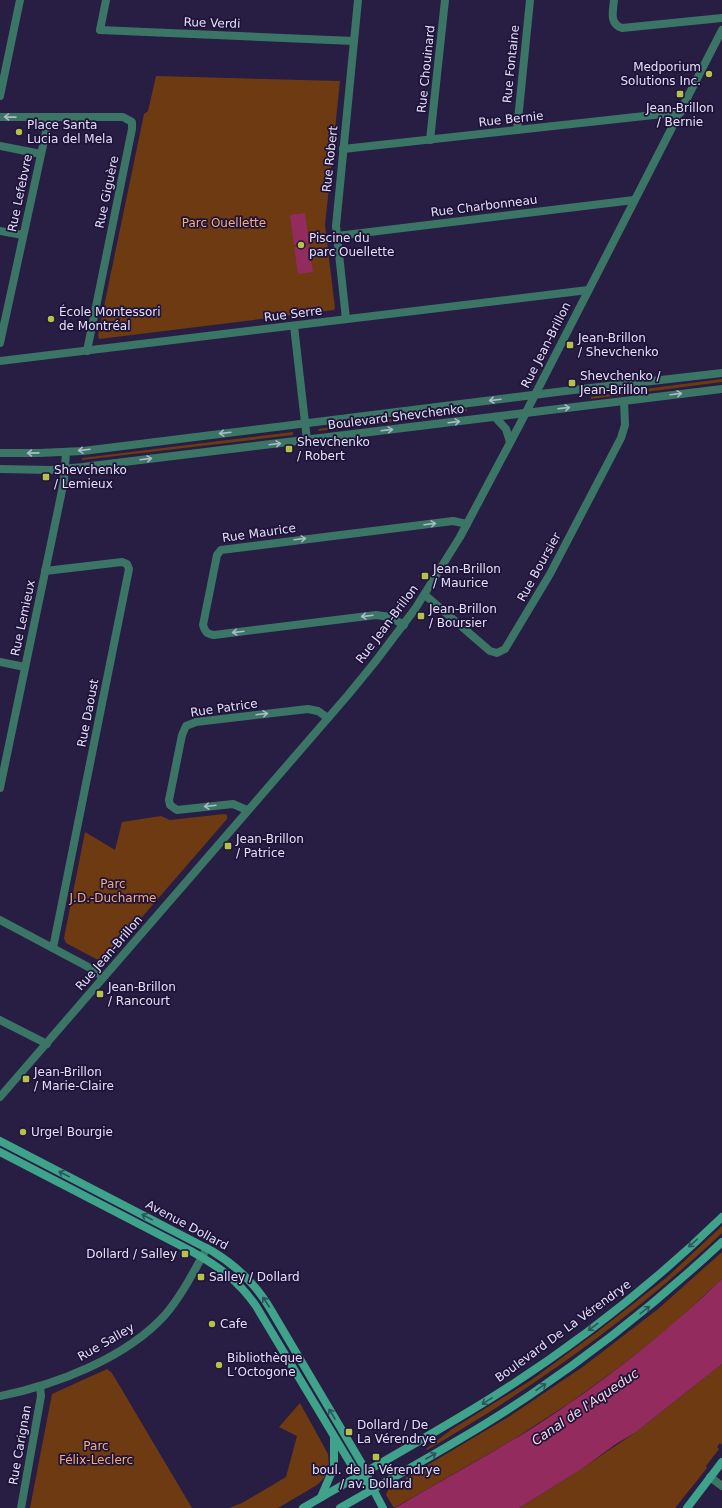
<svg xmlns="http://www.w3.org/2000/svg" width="722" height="1508" viewBox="0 0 722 1508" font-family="'DejaVu Sans',sans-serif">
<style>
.green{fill:#6e3a11}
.water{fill:#932b5e}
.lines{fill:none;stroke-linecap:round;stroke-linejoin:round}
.minor{stroke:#3b7566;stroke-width:8}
.tertiary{stroke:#3b7566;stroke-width:8}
.secondary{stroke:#3fa38b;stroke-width:8}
.oneway{stroke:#aabbc6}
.oneway2{stroke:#2d545d}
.poi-dot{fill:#b6c149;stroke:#1e1338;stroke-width:1.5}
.labels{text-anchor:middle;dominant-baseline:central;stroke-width:3.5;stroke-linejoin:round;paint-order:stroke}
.street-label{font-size:12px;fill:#e5e0f9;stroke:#1e1338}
.poi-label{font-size:12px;fill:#e5e0f9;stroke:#1e1338;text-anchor:start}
.park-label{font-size:12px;fill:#f5ad7c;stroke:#1e1338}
.water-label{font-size:13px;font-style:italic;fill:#f6d8e3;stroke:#1e1338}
</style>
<rect width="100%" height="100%" fill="#281d43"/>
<g class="green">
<polygon points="156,76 340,81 325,225 335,308 334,310 99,339 98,335 144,114 148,111"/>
<polygon points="722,379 722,382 591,399 591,397 629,391"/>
<polygon points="467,409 467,411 433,417 319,431 318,429"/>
<polygon points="293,432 293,435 82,460 82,458"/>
<polygon points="224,814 227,815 227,819 104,961 100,961 66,943 64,938 85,832 115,850 122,822 161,816 170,820"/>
<path d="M722,1226V1233C632,1318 533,1388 427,1450L426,1449L452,1429L530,1381L597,1332L666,1278Z"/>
<polygon points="722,1252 722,1279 667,1330 618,1368 571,1402 511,1441 394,1508 386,1495 389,1488 510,1416 584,1366 658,1309"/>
<polygon points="722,1364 722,1445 720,1443 717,1447 719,1449 706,1466 707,1468 675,1508 519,1508 572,1475 636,1432"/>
<polygon points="107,1369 112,1373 192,1508 30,1508 52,1394"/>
<polygon points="300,1403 328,1454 329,1467 324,1478 317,1485 278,1508 229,1508 242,1503 286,1477 297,1436 279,1427"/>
</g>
<g class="water">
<polygon points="305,213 309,243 294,245 290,215"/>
<polygon points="309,245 313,272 298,274 294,247"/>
<path d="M722,1279V1364L636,1432L616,1444L580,1470L519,1508H395C441,1481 489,1455 534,1427C601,1384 665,1334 722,1279Z"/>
</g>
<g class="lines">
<g class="minor">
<polyline points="106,0 100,30 354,41"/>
<path d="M614,0C613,11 609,24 622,28L722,18"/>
<polyline points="0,96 20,0"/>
<polyline points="0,117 123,117 132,122 132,129 87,351"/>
<polyline points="517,130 530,0"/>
<polyline points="430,140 445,0"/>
<polyline points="0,146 41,154"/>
<polyline points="343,149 681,112"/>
<polyline points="0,231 23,235"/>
<polyline points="337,236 634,200"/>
<polyline points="346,319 336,226 358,0"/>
<polyline points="294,326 307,440"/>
<polyline points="0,343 49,118"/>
<polyline points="0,361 588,290"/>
<polyline points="45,571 122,562 127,564 129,569 53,948"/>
<polyline points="425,595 490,651 497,653 505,649 550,574 621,438 625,425 624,401"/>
<path d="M404,625L390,617L376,615L214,635C207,634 205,632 203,625L217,555L221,550L453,521L467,524"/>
<polyline points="0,662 25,667"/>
<polyline points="0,788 64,481 66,452"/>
<polyline points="247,810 233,804 177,810 170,805 169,800 182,735 186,726 196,722 308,709 318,711 328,718"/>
<polyline points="0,920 92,969 103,977"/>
<polyline points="0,1020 47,1044"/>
<polyline points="0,1097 348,695 375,662 415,609 460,537 520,424 722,30"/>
<polyline points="710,1477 722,1486"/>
<polyline points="21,1508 41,1396 40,1386"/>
</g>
<g class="tertiary">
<polyline points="495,417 506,429 510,442"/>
<polyline points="0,453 39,453 83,451 565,391 722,373"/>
<polyline points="0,469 51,470 83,467 722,389"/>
<path d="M0,1396C56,1385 126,1358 165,1315C182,1295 194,1271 207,1248"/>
</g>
<g class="secondary">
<path d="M0,1141L212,1251C237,1266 256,1284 271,1310L362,1464L373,1489L383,1508"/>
<path d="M0,1152L191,1251C218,1266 238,1280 256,1306L358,1476L371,1488"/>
<polyline points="321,1497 334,1467 334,1438"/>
<path d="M303,1508C366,1471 430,1436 491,1398C574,1346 652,1285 722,1217"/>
<path d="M340,1508C404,1471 469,1436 530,1395C598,1349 662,1298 722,1242"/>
<polyline points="687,1508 722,1462"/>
</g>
</g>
<defs><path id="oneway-shaft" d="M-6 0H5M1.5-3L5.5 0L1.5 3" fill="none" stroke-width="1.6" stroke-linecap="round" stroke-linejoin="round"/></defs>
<g class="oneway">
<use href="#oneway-shaft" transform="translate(10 117) rotate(-179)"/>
<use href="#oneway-shaft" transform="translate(676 394) rotate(-7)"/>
<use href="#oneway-shaft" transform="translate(495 400) rotate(173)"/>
<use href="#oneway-shaft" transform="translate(564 408) rotate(-7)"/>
<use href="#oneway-shaft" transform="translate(454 422) rotate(-7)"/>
<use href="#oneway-shaft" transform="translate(387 430) rotate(-7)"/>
<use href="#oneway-shaft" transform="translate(225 433) rotate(173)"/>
<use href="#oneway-shaft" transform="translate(275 444) rotate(-7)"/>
<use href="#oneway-shaft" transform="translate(84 450) rotate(173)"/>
<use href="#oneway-shaft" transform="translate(33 453) rotate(179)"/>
<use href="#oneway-shaft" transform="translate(146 459) rotate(-7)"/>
<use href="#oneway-shaft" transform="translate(430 524) rotate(-7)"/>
<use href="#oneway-shaft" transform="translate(300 539) rotate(-7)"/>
<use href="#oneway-shaft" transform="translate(367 616) rotate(173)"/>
<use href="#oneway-shaft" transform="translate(238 632) rotate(173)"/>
<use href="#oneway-shaft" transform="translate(262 714) rotate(-7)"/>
<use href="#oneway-shaft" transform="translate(210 806) rotate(173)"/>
</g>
<g class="oneway2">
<use href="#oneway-shaft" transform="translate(64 1174) rotate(-153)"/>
<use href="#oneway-shaft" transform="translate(147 1217) rotate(-153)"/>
<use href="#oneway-shaft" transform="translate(693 1243) rotate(138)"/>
<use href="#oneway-shaft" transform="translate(266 1302) rotate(-123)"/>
<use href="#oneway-shaft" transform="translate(645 1310) rotate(-38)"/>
<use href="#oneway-shaft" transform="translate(593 1327) rotate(143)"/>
<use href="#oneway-shaft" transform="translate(541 1387) rotate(-34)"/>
<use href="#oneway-shaft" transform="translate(487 1401) rotate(148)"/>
<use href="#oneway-shaft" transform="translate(332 1414) rotate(-121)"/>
<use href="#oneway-shaft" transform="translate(431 1456) rotate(-30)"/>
</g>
<g class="poi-dot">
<circle cx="709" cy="74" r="4"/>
<rect x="676" y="90" width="8" height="8" rx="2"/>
<circle cx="19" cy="132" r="4"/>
<circle cx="301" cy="245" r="4"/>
<circle cx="51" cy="319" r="4"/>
<rect x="566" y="341" width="8" height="8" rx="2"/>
<rect x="568" y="379" width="8" height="8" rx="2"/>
<rect x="285" y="445" width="8" height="8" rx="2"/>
<rect x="42" y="473" width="8" height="8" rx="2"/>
<rect x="421" y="572" width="8" height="8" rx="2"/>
<rect x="417" y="612" width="8" height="8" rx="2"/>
<rect x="224" y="842" width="8" height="8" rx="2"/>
<rect x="96" y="990" width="8" height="8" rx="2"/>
<rect x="22" y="1075" width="8" height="8" rx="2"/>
<circle cx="23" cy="1132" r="4"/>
<rect x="181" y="1250" width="8" height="8" rx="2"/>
<rect x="197" y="1273" width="8" height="8" rx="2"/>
<circle cx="212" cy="1324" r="4"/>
<circle cx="219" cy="1365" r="4"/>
<rect x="345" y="1428" width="8" height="8" rx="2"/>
<rect x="372" y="1453" width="8" height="8" rx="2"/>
</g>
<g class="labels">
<g class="street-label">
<text transform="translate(212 23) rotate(2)">Rue Verdi</text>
<text transform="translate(511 64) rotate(-84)">Rue Fontaine</text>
<text transform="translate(426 69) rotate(-84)">Rue Chouinard</text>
<text transform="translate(511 119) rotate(-6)">Rue Bernie</text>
<text transform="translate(330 159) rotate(-84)">Rue Robert</text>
<text transform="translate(107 192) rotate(-78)">Rue Giguère</text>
<text transform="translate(20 193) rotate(-78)">Rue Lefebvre</text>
<text transform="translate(484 206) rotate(-7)">Rue Charbonneau</text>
<text transform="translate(293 314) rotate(-7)">Rue Serre</text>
<text transform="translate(546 345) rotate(-63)">Rue Jean-Brillon</text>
<text transform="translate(396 417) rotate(-7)">Boulevard Shevchenko</text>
<text transform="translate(259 533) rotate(-8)">Rue Maurice</text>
<text transform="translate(539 567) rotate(-61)">Rue Boursier</text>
<text transform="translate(23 618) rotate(-78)">Rue Lemieux</text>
<text transform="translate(387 624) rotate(-53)">Rue Jean-Brillon</text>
<text transform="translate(224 708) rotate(-8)">Rue Patrice</text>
<text transform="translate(88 713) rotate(-79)">Rue Daoust</text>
<text transform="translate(109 953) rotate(-49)">Rue Jean-Brillon</text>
<text transform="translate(187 1225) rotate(28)">Avenue Dollard</text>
<text transform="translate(563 1331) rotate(-36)">Boulevard De La Vérendrye</text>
<text transform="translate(106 1342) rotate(-30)">Rue Salley</text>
<text transform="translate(20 1445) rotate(-80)">Rue Carignan</text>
</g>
<g class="poi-label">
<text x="701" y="67" text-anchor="end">Medporium<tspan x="701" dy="14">Solutions Inc.</tspan></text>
<text x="680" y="108" text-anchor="middle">Jean-Brillon<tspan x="680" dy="14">/ Bernie</tspan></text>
<text x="27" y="125">Place Santa<tspan x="27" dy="14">Lucia del Mela</tspan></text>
<text x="309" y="238">Piscine du<tspan x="309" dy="14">parc Ouellette</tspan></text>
<text x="59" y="312">École Montessori<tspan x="59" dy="14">de Montréal</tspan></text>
<text x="578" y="338">Jean-Brillon<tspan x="578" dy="14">/ Shevchenko</tspan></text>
<text x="580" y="376">Shevchenko /<tspan x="580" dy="14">Jean-Brillon</tspan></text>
<text x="297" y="442">Shevchenko<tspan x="297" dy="14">/ Robert</tspan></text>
<text x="54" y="470">Shevchenko<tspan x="54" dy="14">/ Lemieux</tspan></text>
<text x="433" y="569">Jean-Brillon<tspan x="433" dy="14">/ Maurice</tspan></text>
<text x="429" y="609">Jean-Brillon<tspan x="429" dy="14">/ Boursier</tspan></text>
<text x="236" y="839">Jean-Brillon<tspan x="236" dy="14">/ Patrice</tspan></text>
<text x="108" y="987">Jean-Brillon<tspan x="108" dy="14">/ Rancourt</tspan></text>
<text x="34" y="1072">Jean-Brillon<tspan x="34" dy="14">/ Marie-Claire</tspan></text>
<text x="31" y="1132">Urgel Bourgie</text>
<text x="177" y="1254" text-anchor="end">Dollard / Salley</text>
<text x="209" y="1277">Salley / Dollard</text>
<text x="220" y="1324">Cafe</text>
<text x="227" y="1358">Bibliothèque<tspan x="227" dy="14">L’Octogone</tspan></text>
<text x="357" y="1425">Dollard / De<tspan x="357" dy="14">La Vérendrye</tspan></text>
<text x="376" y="1470" text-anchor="middle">boul. de la Vérendrye<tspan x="376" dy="14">/ av. Dollard</tspan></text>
</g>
<g class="park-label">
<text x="224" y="223">Parc Ouellette</text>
<text x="113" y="884">Parc<tspan x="113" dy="14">J.D.-Ducharme</tspan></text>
<text x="96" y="1446">Parc<tspan x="96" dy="14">Félix-Leclerc</tspan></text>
</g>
<g class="water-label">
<text transform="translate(585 1407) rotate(-34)">Canal de l'Aqueduc</text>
</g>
</g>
</svg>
